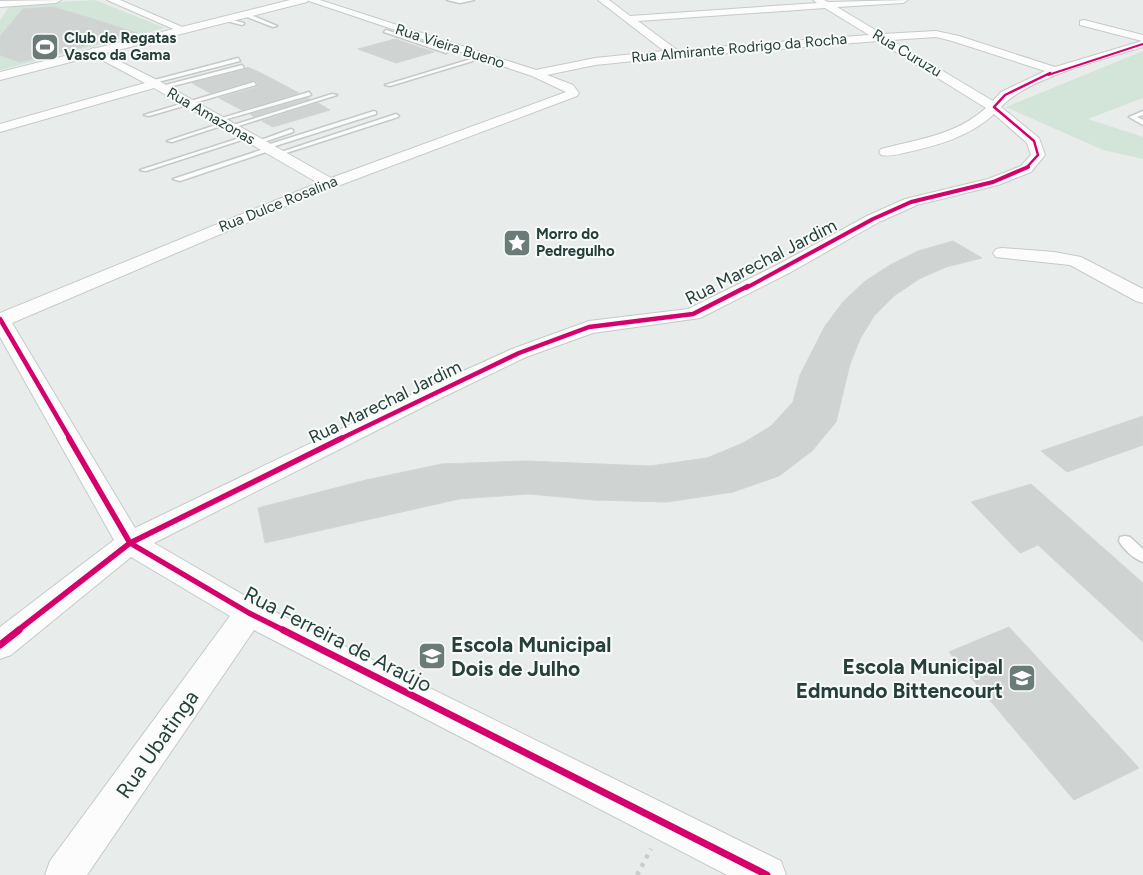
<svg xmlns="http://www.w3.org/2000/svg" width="1143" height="875" viewBox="0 0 1143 875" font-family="Figtree,sans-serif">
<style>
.green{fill:#d3e4d9}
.building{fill:#cfd4d2;stroke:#d1d6d4}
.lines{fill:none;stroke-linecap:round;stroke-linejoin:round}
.service-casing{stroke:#c5cac8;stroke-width:3}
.minor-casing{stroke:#c5cac8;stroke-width:2}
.tertiary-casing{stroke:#c5cac8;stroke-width:2}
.path{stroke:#c8cecd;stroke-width:4.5;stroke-dasharray:4 5.5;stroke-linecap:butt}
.service{fill:#fcfcfc;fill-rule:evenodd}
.minor{fill:#fcfcfc;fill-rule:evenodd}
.tertiary{fill:#fcfcfc;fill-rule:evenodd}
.cycleway-far5-casing{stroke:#f7fbf9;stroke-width:3}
.cycleway-far4-casing{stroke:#f7fbf9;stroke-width:4.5}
.cycleway-far3-casing{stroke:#f7fbf9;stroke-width:5.5}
.cycleway-far2-casing{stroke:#f7fbf9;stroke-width:7}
.cycleway-far1-casing{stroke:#f7fbf9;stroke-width:9}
.cycleway-casing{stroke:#f7fbf9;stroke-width:10}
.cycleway-far5{stroke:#d6006c;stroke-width:2}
.cycleway-far4{stroke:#d6006c;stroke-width:2.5}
.cycleway-far3{stroke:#d6006c;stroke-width:4}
.cycleway-far2{stroke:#d6006c;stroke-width:4.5}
.cycleway-far1{stroke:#d6006c;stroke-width:5.5}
.cycleway{stroke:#d6006c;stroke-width:7}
.labels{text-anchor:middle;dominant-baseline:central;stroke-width:4;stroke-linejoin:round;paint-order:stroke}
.far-poi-label{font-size:15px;font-weight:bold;fill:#273f3a;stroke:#f7fbf9;text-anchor:start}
.far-street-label{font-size:15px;fill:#273f3a;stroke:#f7fbf9}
.street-label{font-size:18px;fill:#273f3a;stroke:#f7fbf9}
.near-street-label{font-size:21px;fill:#273f3a;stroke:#f7fbf9}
.near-poi-label{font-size:21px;font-weight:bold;fill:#273f3a;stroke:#f7fbf9;text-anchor:start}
</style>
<rect width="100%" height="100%" fill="#e8edeb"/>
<g class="green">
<polygon points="95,0 165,28 0,70 0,20 11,5"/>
<polygon points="1143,51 1143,98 1088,119 1143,137 1143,159 1103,150 1006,107"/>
</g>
<g class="building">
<polygon points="53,7 90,18 137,33 20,62 0,55 0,36 23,9"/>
<polygon points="395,39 434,52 396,63 358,49"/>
<polygon points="247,67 257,71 299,93 242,110 219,98 257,87 258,84 255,80 210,93 192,83 244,70"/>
<polygon points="308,98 310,99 254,117 250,114"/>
<polygon points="318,103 330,110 273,127 262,121"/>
<polygon points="953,241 982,258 946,267 919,279 894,296 874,316 860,339 850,364 836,422 812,451 779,476 733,492 667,502 594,500 529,494 459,499 265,543 258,508 366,480 442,464 525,461 650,466 707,458 743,443 771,426 793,402 800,375 825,326 843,302 864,282 890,265 918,251"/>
<polygon points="1143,416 1143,445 1067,472 1041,451"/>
<polygon points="1031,484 1143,583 1143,642 1038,545 1020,553 971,502"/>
<polygon points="1009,627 1139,768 1074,800 949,652"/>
</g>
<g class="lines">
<g class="service-casing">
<g id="service">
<polygon points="447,0 474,0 460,3"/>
<polygon points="242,13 246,13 277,26 273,27 242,15"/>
<polygon points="225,18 244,23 244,24 242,25 223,20"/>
<polygon points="386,30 424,43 433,42 433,44 430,45 449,51 446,53 384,32"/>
<polygon points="481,56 486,57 390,86 385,85"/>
<polygon points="238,58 240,61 150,84 147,82"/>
<polygon points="242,65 244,68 161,89 158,87"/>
<polygon points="254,82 256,85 149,116 144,115"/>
<polygon points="309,92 311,95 220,121 215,120"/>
<polygon points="332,94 337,95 232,128 227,127"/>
<polygon points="374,111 376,112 376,114 272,147 272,150 180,181 173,179 264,149 264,146"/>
<polygon points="1143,111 1143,115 1137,117 1143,120 1143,125 1129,117"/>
<polygon points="396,114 399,116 398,117 280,155 275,154"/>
<polygon points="222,123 227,124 172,142 167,141"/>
<polygon points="291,129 293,130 293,132 264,142 261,140"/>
<polygon points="246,136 251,137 146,171 140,170"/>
<path d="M1125,536L1130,537L1143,549V562C1134,559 1123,549 1119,541L1120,537Z"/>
</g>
</g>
<g class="minor-casing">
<g id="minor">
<polygon points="107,0 120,0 187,29 186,31 178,31"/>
<path d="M306,0H320L536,70L595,58L664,51L598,0H609L630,16L817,3L813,0H824L828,2L908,0L903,3L837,7L882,34L936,31L959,36L1055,67L1142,41L1080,25V21L1084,20L1143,35V47C1105,59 1027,78 1001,107L1039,138L1045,155L1031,172L998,185L917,205L879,222L791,272L700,318L593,333L526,357L435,401L154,543L259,604L781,861L786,875H727L254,630L87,875H45L50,861L230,616L131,557L11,655L0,659V627L114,540L0,337V313L318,183L154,88L0,132V124L145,83L89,53L88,51L93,48L159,81L331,178L566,92L532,76ZM825,8L869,35L677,50L638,21ZM936,37L952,41L1045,71L1001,92L993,101L891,40ZM878,41L986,108C956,135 919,139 881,149L879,152L881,155C890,157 899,154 908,152C940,145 970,136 994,114L1027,143L1031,155L1021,166L988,179L905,199L867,216L779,264L688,309L589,321L512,349L419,391L135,528L12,323L298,201L577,96L579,93L573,85L547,75L595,65L634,61Z"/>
<polygon points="1002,248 1054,252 1081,257 1143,289 1143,303 1136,301 1070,265 996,257 993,253 996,249"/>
</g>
</g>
<g class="tertiary-casing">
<g id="tertiary">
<polygon points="61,0 56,3 0,7 0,1"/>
<polygon points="290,0 308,0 307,2 0,80 0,72"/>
</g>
</g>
<polyline class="path" points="637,875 651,849"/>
<use href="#service" class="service"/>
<use href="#minor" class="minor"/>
<use href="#tertiary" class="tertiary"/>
<g class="cycleway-far5-casing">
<polyline id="cycleway-far5" points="1048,75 1143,44"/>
</g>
<g class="cycleway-far4-casing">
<polyline id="cycleway-far4" points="1026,168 1038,155 1034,141 994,107 1005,95 1050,73"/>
</g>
<g class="cycleway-far3-casing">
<polyline id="cycleway-far3" points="746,288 873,219 911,202 993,182 1028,167"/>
</g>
<g class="cycleway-far2-casing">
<g id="cycleway-far2">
<polyline points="0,319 70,439"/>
<polyline points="340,439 519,353 589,327 693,314 748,286"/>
</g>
</g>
<g class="cycleway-far1-casing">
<g id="cycleway-far1">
<polyline points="69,438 130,543 249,613 285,631"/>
<polyline points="17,631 130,543 342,438"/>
</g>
</g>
<g class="cycleway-casing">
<g id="cycleway">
<polyline points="283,630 767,875"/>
<polyline points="0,645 19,630"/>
</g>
</g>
<use href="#cycleway-far5" class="cycleway-far5"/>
<use href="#cycleway-far4" class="cycleway-far4"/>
<use href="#cycleway-far3" class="cycleway-far3"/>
<use href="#cycleway-far2" class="cycleway-far2"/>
<use href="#cycleway-far1" class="cycleway-far1"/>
<use href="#cycleway" class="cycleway"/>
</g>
<defs>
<g id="stadium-square" transform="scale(1.4375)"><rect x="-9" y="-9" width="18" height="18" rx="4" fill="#6b7c78" stroke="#f7fbf9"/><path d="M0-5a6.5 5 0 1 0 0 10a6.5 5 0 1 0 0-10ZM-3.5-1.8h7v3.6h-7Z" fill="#fff"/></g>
<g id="sight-square" transform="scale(1.4375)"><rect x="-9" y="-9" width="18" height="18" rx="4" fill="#6b7c78" stroke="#f7fbf9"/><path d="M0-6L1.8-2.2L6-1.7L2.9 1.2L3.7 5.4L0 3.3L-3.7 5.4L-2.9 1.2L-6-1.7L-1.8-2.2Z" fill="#fff"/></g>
<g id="school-square" transform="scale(1.4375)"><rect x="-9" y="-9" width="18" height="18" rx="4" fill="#6b7c78" stroke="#f7fbf9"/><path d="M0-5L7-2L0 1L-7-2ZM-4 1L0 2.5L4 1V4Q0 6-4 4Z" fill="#fff"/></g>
</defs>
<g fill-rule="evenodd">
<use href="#stadium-square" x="45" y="47"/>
<use href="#sight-square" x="517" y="243"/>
<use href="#school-square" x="432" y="656"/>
<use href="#school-square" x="1022" y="678"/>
</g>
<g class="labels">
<g class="far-poi-label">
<text x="64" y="38">Club de Regatas<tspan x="64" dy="17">Vasco da Gama</tspan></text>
<text x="536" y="234">Morro do<tspan x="536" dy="17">Pedregulho</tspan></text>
</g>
<g class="far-street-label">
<text transform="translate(450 46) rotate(18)">Rua Vieira Bueno</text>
<text transform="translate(739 48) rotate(-5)">Rua Almirante Rodrigo da Rocha</text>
<text transform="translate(907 53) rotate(31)">Rua Curuzu</text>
<text transform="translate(211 116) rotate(30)">Rua Amazonas</text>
<text transform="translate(278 204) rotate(-22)">Rua Dulce Rosalina</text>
</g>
<g class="street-label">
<text transform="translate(761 262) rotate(-27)">Rua Marechal Jardim</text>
<text transform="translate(385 402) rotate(-26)">Rua Marechal Jardim</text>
</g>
<g class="near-street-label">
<text transform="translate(338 639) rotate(27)">Rua Ferreira de Araújo</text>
<text transform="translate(157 744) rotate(-55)">Rua Ubatinga</text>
</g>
<g class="near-poi-label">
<text x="451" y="644">Escola Municipal<tspan x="451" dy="24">Dois de Julho</tspan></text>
<text x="1003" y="666" text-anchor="end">Escola Municipal<tspan x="1003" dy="24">Edmundo Bittencourt</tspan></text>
</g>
</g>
</svg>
